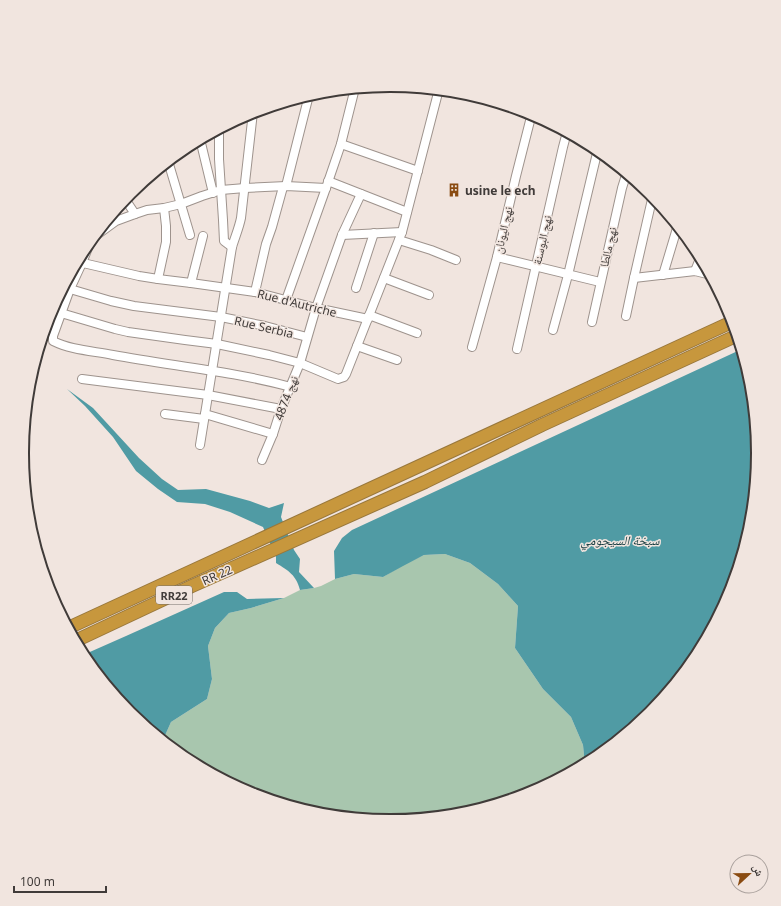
<svg xmlns="http://www.w3.org/2000/svg" width="781" height="906" viewBox="0 0 781 906" font-family="'Noto Sans','Noto Naskh Arabic',sans-serif">
<style>
.green{fill:#a8c6ae}
.water{fill:#509ba4}
.lines{fill:none;stroke-linecap:round;stroke-linejoin:round}
.minor-casing{stroke:#9e938d;stroke-width:10}
.highway-casing{stroke:#98773c;stroke-width:14}
.minor{stroke:#fff;stroke-width:8}
.highway{stroke:#c7973d;stroke-width:12}
.labels{text-anchor:middle;dominant-baseline:central;stroke-width:3;stroke-linejoin:round;paint-order:stroke}
.shield{fill:#f1e5df;stroke:#756e6b;stroke-width:1}
.shield-label{font-size:11px;font-weight:bold;fill:#403b39}
.poi-label{font-size:12px;font-weight:bold;fill:#403b39;stroke:#f1e5df;text-anchor:start}
.street-label{font-size:12px;fill:#403b39;stroke:#f1e5df}
.water-label{font-size:13px;font-style:italic;fill:#1a3f43;stroke:#f1e5df}
.rim{fill:none;stroke:#403b39;stroke-width:2}
</style>
<rect width="100%" height="100%" fill="#f1e5df"/>
<polygon class="green" points="445,554 470,563 498,584 518,606 515,648 543,689 571,717 583,745 585,765 531,794 462,814 390,821 318,814 249,793 186,759 163,740 171,722 207,699 212,679 208,646 215,628 229,613 251,608 284,598 300,590 314,588 321,586 335,579 354,574 383,577 403,565 424,555"/>
<g class="water">
<polygon points="742,349 752,381 759,453 752,525 731,594 697,658 651,714 595,760 585,765 583,745 571,717 543,689 515,648 518,606 498,584 470,563 445,554 424,555 403,566 383,577 354,574 335,579 334,551 342,538 352,530"/>
<path d="M67,389L93,408L139,458L162,479L178,490L206,489L250,501L269,508L284,503L281,517L294,550L300,559L299,572L314,588L300,590C296,575 289,571 276,563V557L263,527L230,512L205,504L177,502L158,489L136,471L113,437L85,406Z"/>
<polygon points="224,592 237,592 247,599 284,598 251,608 229,613 215,628 208,646 212,679 207,699 171,722 163,740 130,713 83,655 126,636"/>
</g>
<g class="lines">
<g class="minor-casing">
<g id="minor">
<polyline points="219,129 219,159 223,220 224,241 232,247"/>
<polyline points="200,139 213,193"/>
<polyline points="341,144 418,171"/>
<polyline points="168,161 190,235"/>
<polyline points="328,181 407,212"/>
<polyline points="286,186 309,95"/>
<polyline points="125,199 135,214"/>
<polyline points="342,235 402,232"/>
<polyline points="94,237 116,221 135,214 147,210 164,208 181,204 202,196 221,190 245,188 286,186 326,188"/>
<polyline points="399,240 431,250 456,260"/>
<polyline points="497,257 600,282"/>
<polyline points="82,263 92,238"/>
<polyline points="695,271 701,256"/>
<polyline points="663,275 678,225"/>
<polyline points="384,278 429,295"/>
<polyline points="634,278 695,271 711,275"/>
<polyline points="158,279 166,242 166,226 164,208"/>
<polyline points="191,283 203,236"/>
<polyline points="356,288 374,233"/>
<polyline points="70,289 111,301 134,306 221,317 265,326 307,337"/>
<polyline points="255,292 266,244 272,227 283,187"/>
<polyline points="286,300 326,188 341,144 355,88"/>
<polyline points="61,313 115,329 128,332 185,340 217,344 269,355 300,363 338,379 344,377 346,374 402,232 439,89"/>
<polyline points="369,315 417,333"/>
<polyline points="626,316 634,278 653,195"/>
<polyline points="592,322 622,188 627,172"/>
<polyline points="553,330 568,275 598,149"/>
<polyline points="357,346 397,360"/>
<polyline points="472,347 497,257 516,176 532,113"/>
<polyline points="517,349 563,147 567,132"/>
<polyline points="82,379 208,395 281,409"/>
<path d="M291,387C232,371 172,366 113,355C93,351 71,350 53,341V336L70,289L82,263H83L139,276L158,279L191,283L255,292L316,308L368,319"/>
<polyline points="165,414 204,419"/>
<polyline points="205,414 273,434"/>
<path d="M200,445L232,247C235,237 239,228 241,218L253,112"/>
<polyline points="262,460 273,434 281,409 300,363 316,308 342,235 361,194"/>
</g>
</g>
<g class="highway-casing">
<g id="highway">
<polyline points="68,628 734,321"/>
<polyline points="75,641 192,586 425,482 542,425 738,335"/>
</g>
</g>
<use href="#minor" class="minor"/>
<use href="#highway" class="highway"/>
</g>
<defs>
<g id="building-bare" transform="scale(1.08)"><path d="M-4-6H4V6H1V3H-1V6H-4ZM-2.5-4.3h1.7v1.8h-1.7ZM.8-4.3h1.7v1.8H.8ZM-2.5-1h1.7V.8h-1.7ZM.8-1h1.7V.8H.8Z" fill="#8a4b11" stroke="#f1e5df" stroke-width="2.5" paint-order="stroke"/></g>
</defs>
<g fill-rule="evenodd">
<use href="#building-bare" x="454" y="190"/>
</g>
<g class="labels">
<rect class="shield" x="156" y="586" width="36" height="18" rx="3"/>
<g class="shield-label">
<text x="174" y="595">RR22</text>
</g>
<g class="poi-label">
<text x="465" y="190">usine le ech</text>
</g>
<g class="street-label">
<text transform="translate(503 230) rotate(-77)">نهج اليونان</text>
<text transform="translate(542 240) rotate(-77)">نهج البوسنة</text>
<text transform="translate(608 247) rotate(-77)">نهج مالطا</text>
<text transform="translate(297 303) rotate(14)">Rue d'Autriche</text>
<text transform="translate(264 327) rotate(13)">Rue Serbia</text>
<text transform="translate(286 398) rotate(-69)">نهج 4874</text>
<text transform="translate(217 575) rotate(-24)">RR 22</text>
</g>
<g class="water-label">
<text x="620" y="540">سبخة السيجومي</text>
</g>
</g>
<path d="M0 0H781V906H0ZM29 453a361 361 0 1 1 722 0a361 361 0 1 1-722 0Z" fill="#f1e5df" fill-rule="evenodd"/>
<path class="rim" d="M29 453a361 361 0 1 1 722 0a361 361 0 1 1-722 0Z"/>
<g transform="translate(749 874) rotate(68)"><circle r="19" fill="#f1e5df" stroke="#aaa19d"/>
<path d="M0-3L7 15L0 10L-7 15Z" fill="#8a4b11"/>
<text y="-6" font-size="11" font-weight="bold" text-anchor="middle" fill="#403b39">ش</text>
</g>
<path d="M14 886v6h92v-6" fill="none" stroke="#403b39" stroke-width="2"/>
<text x="20" y="886" font-size="12" fill="#403b39" stroke="#f1e5df" stroke-width="3" paint-order="stroke">100 m</text>
</svg>
